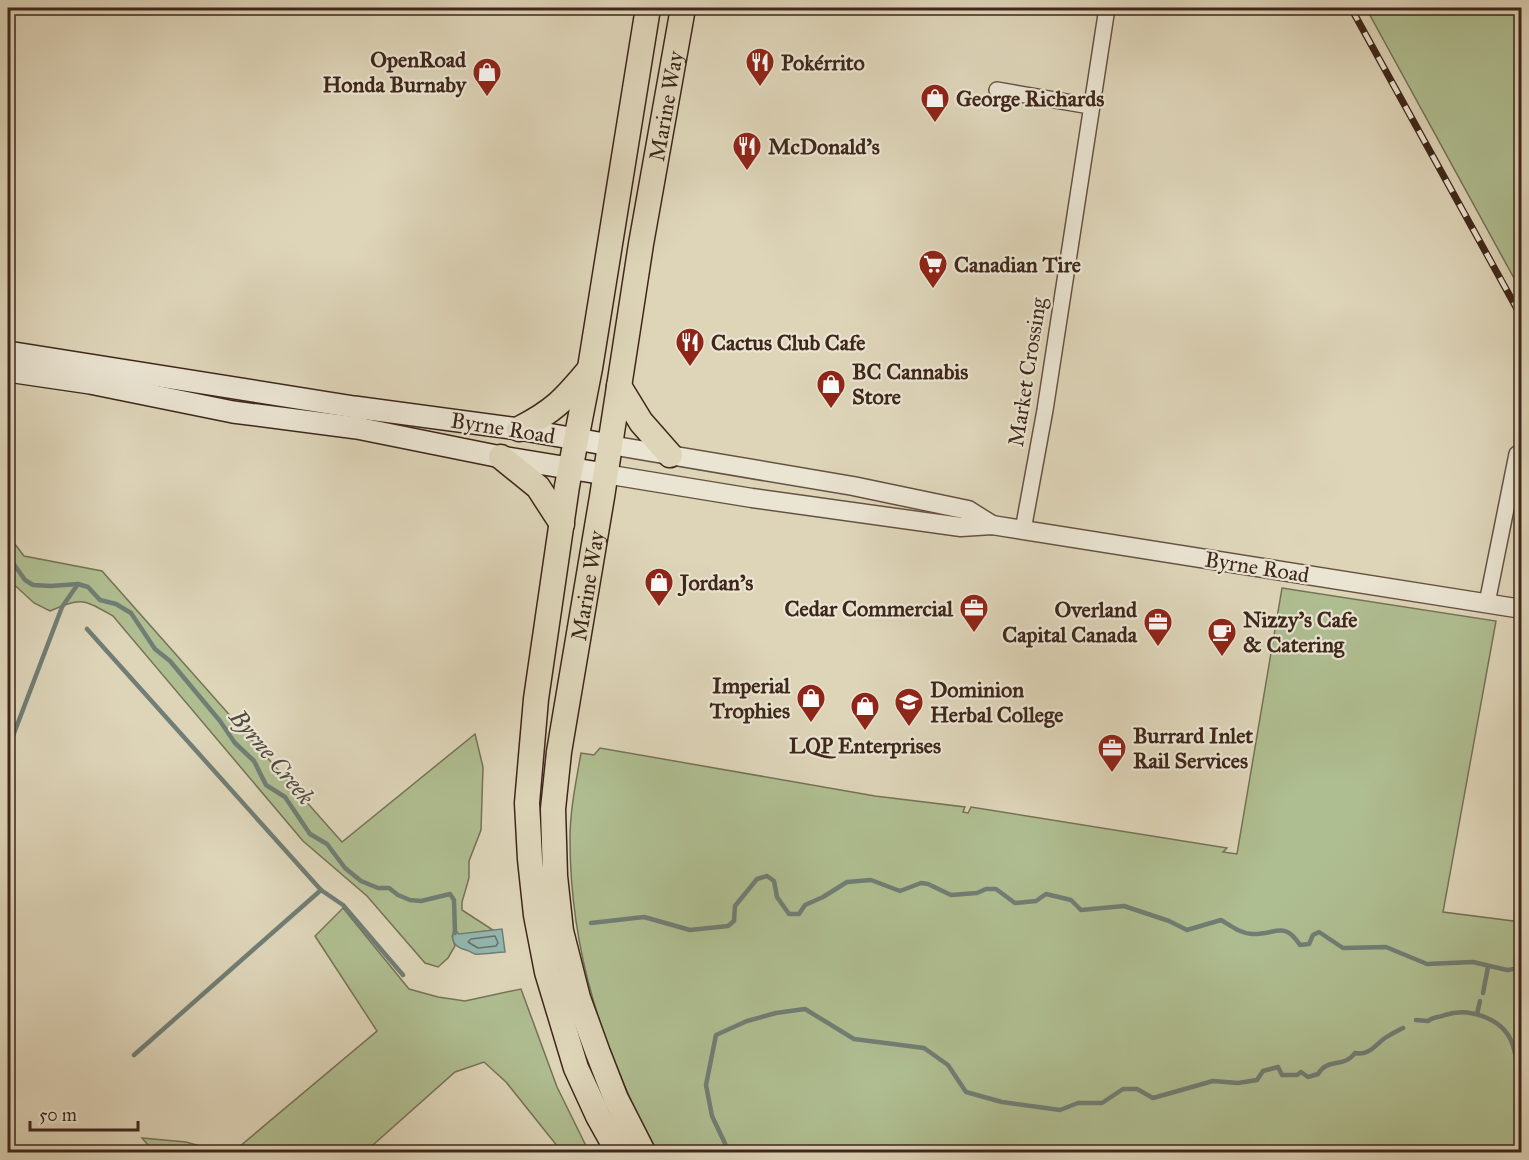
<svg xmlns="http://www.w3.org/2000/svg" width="1529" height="1160" viewBox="0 0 1529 1160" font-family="'IM FELL Great Primer',serif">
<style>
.green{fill:#afbe91;stroke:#767256;stroke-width:1.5}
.water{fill:#93b8b1;stroke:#717e75;stroke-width:1.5}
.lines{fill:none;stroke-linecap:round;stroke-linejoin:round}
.shore{stroke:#687066;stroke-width:1.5}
.stream{stroke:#717e75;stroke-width:4.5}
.minor-casing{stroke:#665242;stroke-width:18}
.tertiary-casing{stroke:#665242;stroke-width:21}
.secondary-casing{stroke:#3e271a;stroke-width:24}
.primary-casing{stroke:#3e271a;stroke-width:27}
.minor{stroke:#eae4d2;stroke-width:15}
.tertiary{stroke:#eae4d2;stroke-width:18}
.secondary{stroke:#eae4d2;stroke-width:21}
.primary{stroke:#ded5b9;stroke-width:24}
.rail-casing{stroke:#3e271a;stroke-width:7}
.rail{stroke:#eae4d2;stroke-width:4.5;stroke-dasharray:14;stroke-linecap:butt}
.labels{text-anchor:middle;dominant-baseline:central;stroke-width:4.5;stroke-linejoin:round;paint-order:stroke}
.poi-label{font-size:22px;font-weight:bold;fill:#3e271a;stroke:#eae4d2;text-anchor:start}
.street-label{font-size:22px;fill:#3e271a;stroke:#eae4d2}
.water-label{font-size:24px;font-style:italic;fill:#534b40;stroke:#eae4d2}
</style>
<rect width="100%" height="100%" fill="#ded5b9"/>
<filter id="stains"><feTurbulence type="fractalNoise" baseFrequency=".00333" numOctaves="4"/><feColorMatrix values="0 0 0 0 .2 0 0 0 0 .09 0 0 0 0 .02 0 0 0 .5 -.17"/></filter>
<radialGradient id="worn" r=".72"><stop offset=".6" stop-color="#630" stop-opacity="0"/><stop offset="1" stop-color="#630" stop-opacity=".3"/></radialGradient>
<g class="green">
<polygon points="1366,8 1521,8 1521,291"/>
<path d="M8,535L24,556L102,571L342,842L475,734L483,767L481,830L469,861V878L462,902V910L493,930L452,936L455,946L448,958L438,967L425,963L367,896L303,841L113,616C83,599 82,597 50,611L34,603L8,579Z"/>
<path d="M1282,588L1496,621L1443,912L1521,922V1152H657C604,1054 570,953 570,839C570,810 576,782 581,753L594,755L600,748L875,796L965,807L963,812L968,813L971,807L1227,848L1223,852L1237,854Z"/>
<polygon points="343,908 409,989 438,997 465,1001 521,989 557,1087 589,1152 562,1152 506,1082 484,1062 455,1072 365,1152 233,1152 377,1031 315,936"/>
<polygon points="142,1138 186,1142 221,1152 154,1152"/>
</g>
<path class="water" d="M454,929L459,934L502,929L505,952C498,952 481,955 475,954C472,953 470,951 466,950C455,947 450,942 454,929Z"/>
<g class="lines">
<polygon class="shore" points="495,936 498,943 496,946 478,948 468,942 471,939"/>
<g class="stream">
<polyline points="8,556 25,580 33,585 51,586 78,584 88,587 100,600 116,604 131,613 155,649 170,661 220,721 235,743 254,761 266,785 285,797 310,834 327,844 345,868 361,881 378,888 389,888 398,895 410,900 421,901 450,894 454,900 455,933"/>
<polyline points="87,629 321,890 343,905 403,975"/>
<polyline points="8,749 62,607 78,584"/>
<path d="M591,923L644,917L690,930L728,926L734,921L735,906L757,879L767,876L774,881L777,897L789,914H799L805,905L823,897L847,882L871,880L900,891L921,883L928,884L951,895L977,893L986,889H996L1015,903L1036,901L1046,894L1071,900L1081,910L1124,906L1169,921L1187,930L1221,920C1231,926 1240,933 1252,934C1275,935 1284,920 1300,945L1309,944L1313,935L1319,932L1343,948L1386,947L1427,964L1473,962L1507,970L1522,968"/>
<polyline points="1483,993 1488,967"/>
<polyline points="1477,1014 1480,1001"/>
<path d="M1416,1020L1428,1021C1434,1016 1438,1018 1445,1015C1468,1007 1503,1018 1512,1043C1517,1056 1518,1072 1522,1085"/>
<polyline points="134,1055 321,890"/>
<path d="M729,1152L712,1116L706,1085L716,1035L747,1021L776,1013L805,1009L854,1039L924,1048L948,1065L966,1092L1002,1102L1060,1110L1078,1103H1102L1123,1089H1137L1153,1098L1213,1081L1238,1083L1257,1080L1263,1071L1278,1067L1282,1075H1297L1301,1072L1308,1077L1318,1074C1328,1057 1343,1069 1355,1053C1369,1056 1375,1045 1385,1038C1391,1034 1397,1031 1403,1028"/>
</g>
<g class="minor-casing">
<g id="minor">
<polyline points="997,90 1090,106"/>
<polyline points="1023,530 1045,410 1107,8"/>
<polyline points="1487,603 1517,454"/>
</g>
</g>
<g class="tertiary-casing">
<g id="tertiary">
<polyline points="610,445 853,486 968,510 992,525"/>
<polyline points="605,474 752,498 961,527 992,525 1522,609"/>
</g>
</g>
<g class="secondary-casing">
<g id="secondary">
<polyline points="8,352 354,407 519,429 610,445"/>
<polyline points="8,371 90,383 233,412 357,428 501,457 605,474"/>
</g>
</g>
<g class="primary-casing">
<g id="primary">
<polyline points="619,386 641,422 670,455"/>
<path d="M519,429C554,411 564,400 589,370"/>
<polyline points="501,457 538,487 562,524"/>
<polyline points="618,1152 598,1116 576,1068 547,972 536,915 530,859 527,803 536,699 567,486 590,368 648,8"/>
<path id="s1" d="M643,1152L616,1099L598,1053L578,998L561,931L555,876L553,809L559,752L602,497L641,244L683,8"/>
</g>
</g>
<use href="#minor" class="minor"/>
<use href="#tertiary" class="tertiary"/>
<use href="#secondary" class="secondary"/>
<use href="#primary" class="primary"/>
<g class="rail-casing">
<polyline id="rail" points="1351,8 1522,318"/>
</g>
<use href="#rail" class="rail"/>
</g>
<defs>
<g id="restaurant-pin" transform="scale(1.5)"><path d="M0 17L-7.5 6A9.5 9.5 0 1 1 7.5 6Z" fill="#8f2418" stroke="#eae4d2"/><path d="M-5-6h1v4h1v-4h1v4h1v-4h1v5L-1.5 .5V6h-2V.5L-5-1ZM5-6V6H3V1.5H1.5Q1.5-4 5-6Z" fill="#fff"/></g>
<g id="shop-pin" transform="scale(1.5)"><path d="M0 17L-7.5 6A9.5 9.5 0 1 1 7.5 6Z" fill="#8f2418" stroke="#eae4d2"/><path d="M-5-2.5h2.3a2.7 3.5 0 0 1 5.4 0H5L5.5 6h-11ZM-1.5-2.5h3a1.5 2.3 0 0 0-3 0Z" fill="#fff"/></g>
<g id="supermarket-pin" transform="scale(1.5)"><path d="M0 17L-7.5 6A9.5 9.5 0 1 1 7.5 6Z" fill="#8f2418" stroke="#eae4d2"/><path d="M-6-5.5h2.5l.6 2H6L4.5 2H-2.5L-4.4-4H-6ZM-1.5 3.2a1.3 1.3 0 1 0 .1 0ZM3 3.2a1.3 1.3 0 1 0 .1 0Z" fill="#fff"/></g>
<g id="office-pin" transform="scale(1.5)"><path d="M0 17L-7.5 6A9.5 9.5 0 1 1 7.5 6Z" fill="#8f2418" stroke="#eae4d2"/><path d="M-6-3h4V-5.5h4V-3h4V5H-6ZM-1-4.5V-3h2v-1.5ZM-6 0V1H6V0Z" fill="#fff"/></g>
<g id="cafe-pin" transform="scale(1.5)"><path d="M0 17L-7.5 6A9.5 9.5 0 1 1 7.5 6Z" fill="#8f2418" stroke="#eae4d2"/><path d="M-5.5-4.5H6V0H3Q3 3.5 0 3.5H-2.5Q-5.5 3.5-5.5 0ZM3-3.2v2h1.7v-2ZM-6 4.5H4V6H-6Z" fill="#fff"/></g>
<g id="university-pin" transform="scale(1.5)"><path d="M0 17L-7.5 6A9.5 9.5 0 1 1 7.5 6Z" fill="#8f2418" stroke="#eae4d2"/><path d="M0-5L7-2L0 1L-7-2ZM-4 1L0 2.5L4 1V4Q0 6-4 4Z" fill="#fff"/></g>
</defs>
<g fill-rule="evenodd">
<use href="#restaurant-pin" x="760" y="62"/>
<use href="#shop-pin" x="487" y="72"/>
<use href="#shop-pin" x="935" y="98"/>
<use href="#restaurant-pin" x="747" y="146"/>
<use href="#supermarket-pin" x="933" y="264"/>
<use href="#restaurant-pin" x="690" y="342"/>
<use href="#shop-pin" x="831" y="384"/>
<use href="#shop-pin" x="659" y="582"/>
<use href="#office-pin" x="974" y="608"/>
<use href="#office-pin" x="1158" y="622"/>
<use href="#cafe-pin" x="1222" y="632"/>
<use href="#shop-pin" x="811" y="698"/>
<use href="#university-pin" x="909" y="702"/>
<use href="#shop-pin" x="865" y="706"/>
<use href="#office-pin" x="1112" y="748"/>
</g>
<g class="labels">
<g class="poi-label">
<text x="466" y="59" text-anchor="end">OpenRoad<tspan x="466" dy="25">Honda Burnaby</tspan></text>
<text x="781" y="62">Pokérrito</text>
<text x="956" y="98">George Richards</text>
<text x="768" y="146">McDonald's</text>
<text x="954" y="264">Canadian Tire</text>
<text x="711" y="342">Cactus Club Cafe</text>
<text x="852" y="371">BC Cannabis<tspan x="852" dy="25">Store</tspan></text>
<text x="680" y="582">Jordan's</text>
<text x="953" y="608" text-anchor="end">Cedar Commercial</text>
<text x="1137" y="609" text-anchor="end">Overland<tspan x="1137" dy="25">Capital Canada</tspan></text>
<text x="1243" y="619">Nizzy's Cafe<tspan x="1243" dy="25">&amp; Catering</tspan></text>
<text x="790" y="685" text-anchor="end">Imperial<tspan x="790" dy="25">Trophies</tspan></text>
<text x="930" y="689">Dominion<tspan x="930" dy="25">Herbal College</tspan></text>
<text x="1133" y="735">Burrard Inlet<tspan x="1133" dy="25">Rail Services</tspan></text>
<text x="865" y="745" text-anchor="middle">LQP Enterprises</text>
</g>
<g class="street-label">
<text stroke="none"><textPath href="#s1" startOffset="1071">Marine Way</textPath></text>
<text transform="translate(1027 372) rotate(-81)">Market Crossing</text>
<text transform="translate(503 428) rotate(9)">Byrne Road</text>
<text transform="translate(1257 567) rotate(9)">Byrne Road</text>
<text stroke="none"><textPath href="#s1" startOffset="585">Marine Way</textPath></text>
</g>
<g class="water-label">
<text transform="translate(272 757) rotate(50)">Byrne Creek</text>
</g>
</g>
<rect width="1529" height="1160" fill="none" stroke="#ded5b9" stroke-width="30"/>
<rect x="9" y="9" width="1511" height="1142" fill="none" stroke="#3e271a" stroke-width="3"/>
<rect x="15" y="15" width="1499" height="1130" fill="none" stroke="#3e271a" stroke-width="1.5"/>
<path d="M30 1121v9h108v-9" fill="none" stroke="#3e271a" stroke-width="3"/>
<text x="39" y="1121" font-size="18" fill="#3e271a" stroke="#eae4d2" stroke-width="4.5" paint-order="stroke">50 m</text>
<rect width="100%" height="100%" filter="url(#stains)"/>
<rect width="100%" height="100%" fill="url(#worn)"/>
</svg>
